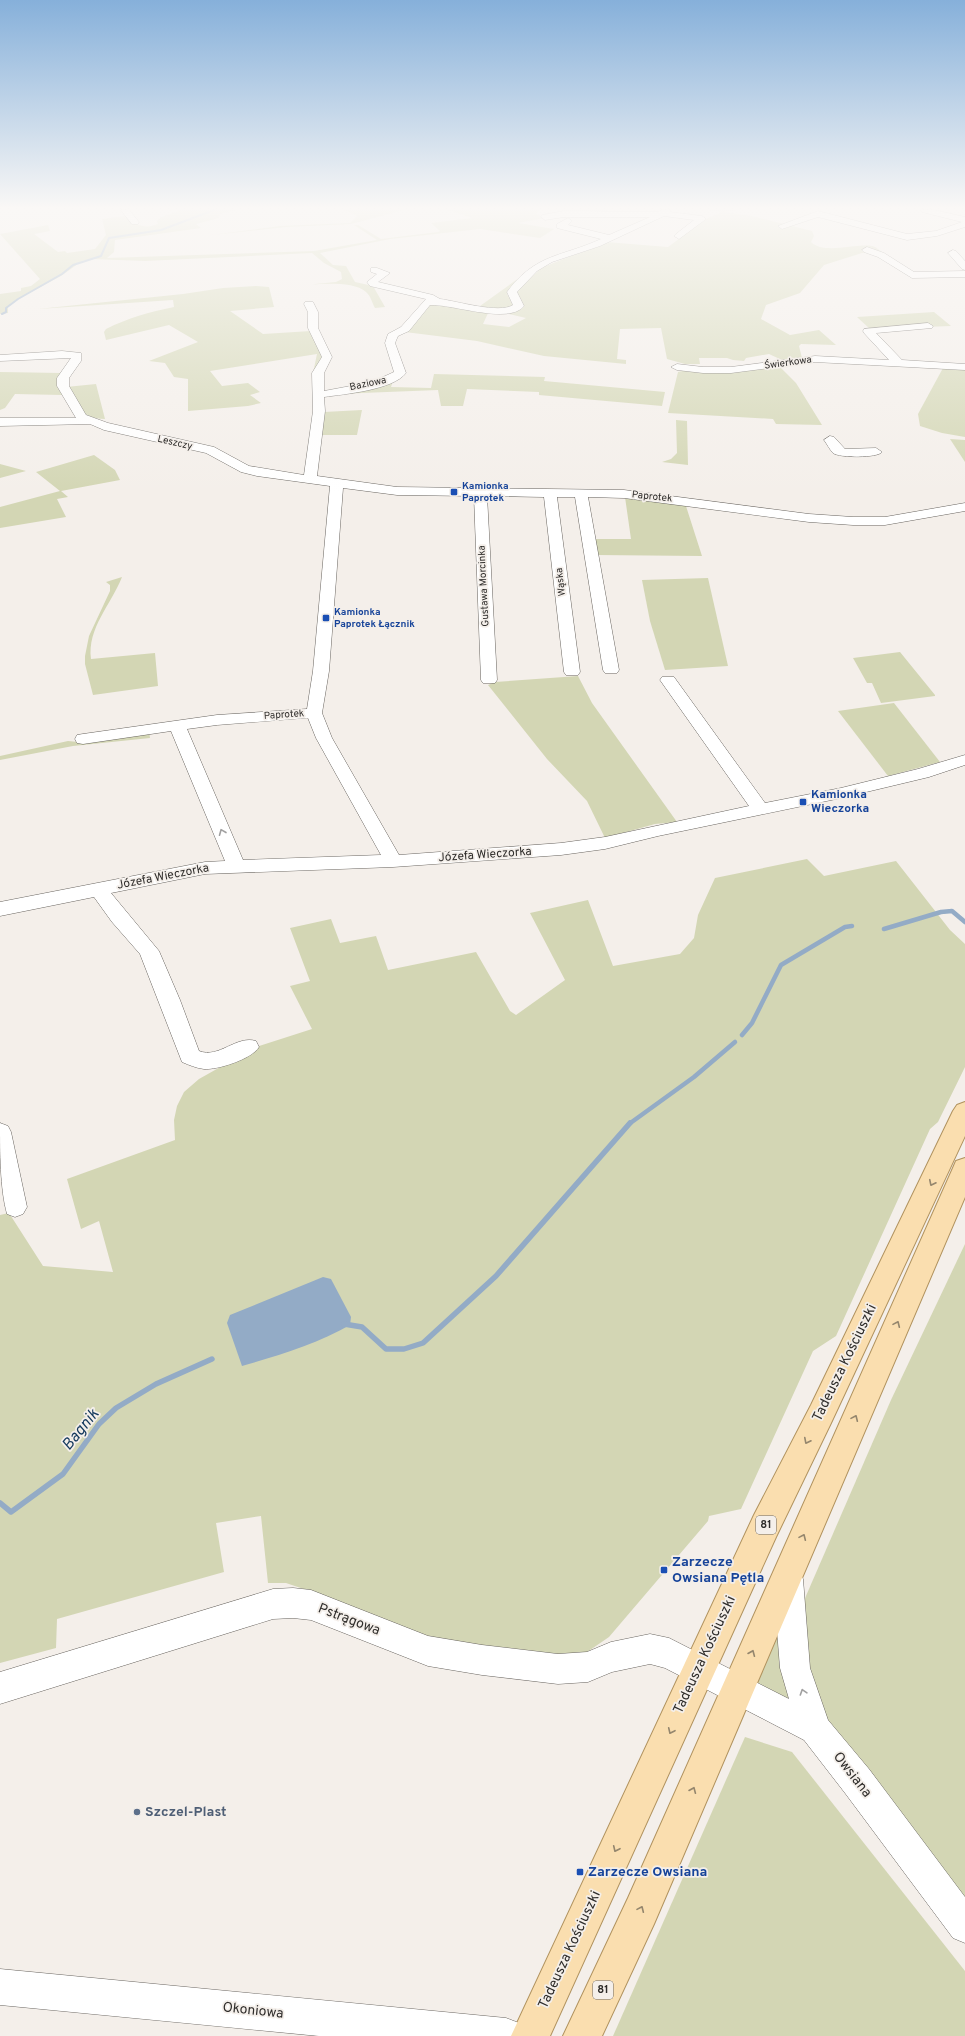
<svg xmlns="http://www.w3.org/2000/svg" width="965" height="2036" viewBox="0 0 965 2036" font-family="Overpass,sans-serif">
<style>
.green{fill:#d3d6b4}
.water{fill:#93abc6}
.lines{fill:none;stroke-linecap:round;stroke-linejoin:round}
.stream-far2{stroke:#93abc6;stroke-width:2}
.stream-far1{stroke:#93abc6;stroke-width:4.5}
.stream{stroke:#93abc6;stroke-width:5.5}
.minor-casing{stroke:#696560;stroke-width:1}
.major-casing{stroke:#b0925e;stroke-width:2}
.minor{fill:#fff;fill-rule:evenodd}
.major{fill:#fadeaf;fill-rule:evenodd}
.oneway{stroke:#a1a0a0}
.oneway2{stroke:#94866d}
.transit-dot{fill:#1a4fb4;stroke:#f4efea;stroke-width:1.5}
.service-dot{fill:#5c6f8a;stroke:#f4efea;stroke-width:1.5}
.labels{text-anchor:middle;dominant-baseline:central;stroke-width:3.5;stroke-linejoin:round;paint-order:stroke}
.far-street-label{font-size:10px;fill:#2f2d2b;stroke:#f4efea}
.far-transit-label{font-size:10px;font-weight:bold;fill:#164399;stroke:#f4efea;text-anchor:start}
.shield{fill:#f4efea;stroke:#6a6764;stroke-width:1}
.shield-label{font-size:11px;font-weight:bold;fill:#2f2d2b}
.transit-label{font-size:12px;font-weight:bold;fill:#164399;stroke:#f4efea;text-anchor:start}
.street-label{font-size:12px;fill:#2f2d2b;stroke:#f4efea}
.near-street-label{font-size:14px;fill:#2f2d2b;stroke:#f4efea}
.near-transit-label{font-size:14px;font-weight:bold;fill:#164399;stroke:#f4efea;text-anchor:start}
.near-service-label{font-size:14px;font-weight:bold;fill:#4e5e75;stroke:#f4efea;text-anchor:start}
.near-water-label{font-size:16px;font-style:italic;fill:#12385c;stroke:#f4efea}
</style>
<rect width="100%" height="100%" fill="#f4efea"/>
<g class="green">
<path d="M182,210H235L220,214L219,218L196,224L201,228L115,240L114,252L107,258L314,251L377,240L354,225H358L381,239L438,232L440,231L431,223L472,218L449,210H540L536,214L545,218L518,223L554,229L540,238L480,229L390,239L320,253L333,265L346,266L355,282L373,286L385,307L375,308C372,303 371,296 366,292C354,281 320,284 305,285L336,282L342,279L341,272L324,263L312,253L145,261L91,259L82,261L61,276L16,300L8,307V313L0,314V294L21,291V288L31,286L40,279L0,234L48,225L50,231L34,234L58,252L65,251L67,253L95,249L106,235L102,219L124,216C134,224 145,230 158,224L157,221L161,217Z"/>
<polygon points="345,210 404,210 351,224 286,227 211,235 280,226 350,223 357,216"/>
<path d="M710,210H734L724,212L752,216L812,231L814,236L811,242C824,255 856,243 872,246C875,246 879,250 882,252L862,253L824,265L800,293L766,305L761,319L790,335L819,330L836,345L801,344L799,346L802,358L784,361L769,354L746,358L744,361L733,360L727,358H699L700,364H685L667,359L661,328L620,329L617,359L626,360V364L544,356L477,341L405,332L428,305L435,303L489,311L483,324L509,327L526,318L509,314L517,310L516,292L541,268L606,242L668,247L706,219L722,212Z"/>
<path d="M530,270L509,290L507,294L515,306C507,313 490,308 480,306Z"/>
<path d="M256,286L269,287L274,307L230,311L263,334L311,331L325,354L313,373L317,354L210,371L222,386L248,383L260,392L250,395L261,403L248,406L188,411V379L174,377L165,363L149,361L198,342L169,325L106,340L104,332L106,329C128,318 149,312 174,307L173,300L38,309L183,294L223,288Z"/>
<polygon points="934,312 951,326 870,329 857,317"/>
<polygon points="779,366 796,383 822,425 776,424 773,419 668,413 678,372 686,370"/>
<polygon points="943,368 965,368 965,437 942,433 920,426 918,414"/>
<polygon points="0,372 62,373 62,395 15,394 5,408 0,410"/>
<polygon points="434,374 545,377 544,381 665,392 662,406 539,395 539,392 467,389 463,406 441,406 438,390 336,394 393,381 391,387 431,388"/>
<path d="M96,384L105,419C81,419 78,405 66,387Z"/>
<polygon points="362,410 357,435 321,435 324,412"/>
<polygon points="676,420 687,421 688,465 662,462 671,459 677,453"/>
<polygon points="950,439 965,440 965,462"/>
<polygon points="94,455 115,470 120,480 61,491 68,497 57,499 66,517 0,528 0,507 60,491 36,472"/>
<polygon points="0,464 26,471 0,478"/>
<polygon points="625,497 685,503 702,556 596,555 593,539 631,539"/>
<path d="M122,577C111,605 87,628 91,659L155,653L158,686L93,695L85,664V656L89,636L110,591V585L106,582Z"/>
<polygon points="708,578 728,666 665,670 650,621 642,580"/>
<polygon points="900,652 935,695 935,696 881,703 872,683 867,683 853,658"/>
<polygon points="578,676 592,703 677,822 655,824 605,838 587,801 547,759 488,685 495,682"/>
<polygon points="894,703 940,762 888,776 838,711"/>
<polygon points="149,731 150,738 73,746 0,760 0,756 68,741 78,742"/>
<polygon points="807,859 824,876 896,861 950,930 965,944 965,1067 938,1122 930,1129 836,1336 813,1351 741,1509 709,1516 708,1521 609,1637 574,1661 530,1659 400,1631 336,1600 286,1583 268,1583 261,1516 216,1523 224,1572 57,1619 56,1648 0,1663 0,1215 9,1213 43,1266 113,1272 99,1221 81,1229 67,1179 175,1140 174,1120 177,1106 184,1092 199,1079 256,1047 312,1029 290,986 310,981 290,928 331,919 340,943 376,936 388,970 476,952 510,1011 516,1015 565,980 530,913 588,900 613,966 680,954 694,938 698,915 715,878"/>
<polygon points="965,1244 965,1908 831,1732 808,1665 799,1612 891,1400"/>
<polygon points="785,1611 801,1708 754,1681"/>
<polygon points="745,1737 792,1752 965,1971 965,2036 613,2036"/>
</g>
<path class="water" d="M323,1277L331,1279L351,1317L350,1325C319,1343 277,1356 242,1366L227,1323L230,1315Z"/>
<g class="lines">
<polyline class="stream-far2" points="2,314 6,312 6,308 18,299 62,274 73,265 101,256 109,238 161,230 214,210"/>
<g class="stream-far1">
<polyline points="884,929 941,912 952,911 965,922"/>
<polyline points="742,1035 752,1023 781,965 845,927 852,926"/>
<polyline points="629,1124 694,1077 735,1042"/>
</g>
<g class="stream">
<polyline points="344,1324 362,1327 386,1349 404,1349 423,1343 496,1276 630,1123"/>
<polyline points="0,1503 11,1512 63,1474 99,1424 116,1408 156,1384 212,1359"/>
</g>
<g class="minor-casing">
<g id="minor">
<polygon points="121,210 129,210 139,222 138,224 132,224"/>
<path d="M661,210H671L670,212L702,216L706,219L679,239L674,236L676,234L694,220L664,216L600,246L552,262L537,271L517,292L524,306C509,325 453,304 430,305L409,331L398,336L395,343L406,373C393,390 345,394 324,397L325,411L317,476L397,487L624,490L809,514L853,517H885L965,503V511L885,525H853L809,522L624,498L588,497L619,670L617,673H605L603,670L575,497H557L580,672L578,675H566L564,672L544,497L487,496L497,680L495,683H483L481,680L474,496L397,495L343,488L329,671L322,713L332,738L399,855L561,843L605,837L749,806L660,680L662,677H674L765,803L841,788L918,769L965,755V765L929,777L841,798L658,836L605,849L561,855L393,867L205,874L111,893L159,951L180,1000L199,1051C219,1059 236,1035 256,1041L259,1047C252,1059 217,1070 204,1069C196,1068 189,1065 182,1062L140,954L112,922L94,897L0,916V902L205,862L225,861L171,731L83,744L77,743L75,739L77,735L83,734L217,715L307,709L313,671L330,486L257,476L241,472L206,453L104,430L90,424L0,426V418H76L57,386V378L71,358L0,361V355L62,351L81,353V361L69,378V386L86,415L108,423L214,447L249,466L304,475L313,411L312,373L322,357L308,328V312L304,304L305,302H313L318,312V328L332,357L324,373V391L372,382L394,372L385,343L388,334L401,327L426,299L370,286L367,282L377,274L371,272V268H377L390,273L378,282L433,295L440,299C457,301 499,314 513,305L507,292C536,253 562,257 601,239L557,228V224L568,218L572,221L568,225L609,235L650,217H564L545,220L541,217L542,215L564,211L658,212ZM308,718L316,738L381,855L243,860L187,729L217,725Z"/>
<polygon points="921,210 934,210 965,217 965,227 937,236 907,240 818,217 782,229 778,226 818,211 907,234 936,231 962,222 922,212"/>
<polygon points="867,247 884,253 914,272 965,271 965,277 912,278 878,257 864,252 862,250"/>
<polygon points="953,250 956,251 965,261 965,270 962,269 948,253"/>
<polygon points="928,323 933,326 932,328 876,333 902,360 965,364 965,370 815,362 731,373 703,373 677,370 671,367 677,364 703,367 731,367 815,356 889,360 864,333 863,331 864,329"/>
<path d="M830,436L834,437L845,449L876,448L882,452C878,458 839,458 833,453C830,450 827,444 824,440Z"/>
<path d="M0,1123L8,1126L11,1132L27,1207L23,1214L15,1217L7,1214C0,1190 0,1150 0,1123Z"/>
<polygon points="788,1564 798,1569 803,1579 810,1668 828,1720 869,1769 965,1897 965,1943 953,1938 845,1793 804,1740 665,1668 650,1664 612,1672 588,1682 558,1684 482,1675 428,1666 311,1620 293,1618 273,1619 0,1704 0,1672 273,1589 293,1588 311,1590 428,1636 482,1645 558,1654 587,1652 611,1642 650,1634 669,1638 789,1699 780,1668 773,1579 778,1569"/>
<polygon points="0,1969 506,2018 519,2023 524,2036 319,2036 0,2005"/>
</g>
</g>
<g class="major-casing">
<g id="major">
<polygon points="965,1102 965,1136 831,1423 776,1537 550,2036 511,2036 754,1515 811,1405 953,1111 957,1105"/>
<polygon points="965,1158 965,1197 654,1924 602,2036 563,2036 628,1898 953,1168 956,1161"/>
</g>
</g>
<use href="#minor" class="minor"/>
<use href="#major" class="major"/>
</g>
<defs><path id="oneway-chevron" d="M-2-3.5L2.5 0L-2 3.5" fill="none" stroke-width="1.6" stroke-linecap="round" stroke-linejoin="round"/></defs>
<g class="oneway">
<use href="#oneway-chevron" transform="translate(222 832) rotate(-112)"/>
<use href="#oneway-chevron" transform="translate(803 1692) rotate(-108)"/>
</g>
<g class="oneway2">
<use href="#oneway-chevron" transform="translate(932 1183) rotate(116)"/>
<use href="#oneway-chevron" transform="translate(897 1324) rotate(-66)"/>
<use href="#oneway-chevron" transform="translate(855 1418) rotate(-66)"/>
<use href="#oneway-chevron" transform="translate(807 1441) rotate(117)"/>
<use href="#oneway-chevron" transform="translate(803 1537) rotate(-66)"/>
<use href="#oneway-chevron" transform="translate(752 1653) rotate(-67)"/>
<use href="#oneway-chevron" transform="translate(671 1731) rotate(115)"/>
<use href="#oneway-chevron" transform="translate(693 1790) rotate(-67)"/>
<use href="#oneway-chevron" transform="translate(616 1849) rotate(115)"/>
<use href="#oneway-chevron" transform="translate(641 1909) rotate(-66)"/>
</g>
<linearGradient id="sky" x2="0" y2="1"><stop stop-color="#86b0da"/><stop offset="0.42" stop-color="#faf8f6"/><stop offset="1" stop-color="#faf8f6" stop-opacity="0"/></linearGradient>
<rect width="965" height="495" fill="url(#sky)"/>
<g class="transit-dot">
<rect x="450" y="488" width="8" height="8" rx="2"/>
<rect x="322" y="614" width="8" height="8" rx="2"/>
<rect x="799" y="798" width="8" height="8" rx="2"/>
<rect x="660" y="1566" width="8" height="8" rx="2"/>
<rect x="576" y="1868" width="8" height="8" rx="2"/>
</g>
<circle class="service-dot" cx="137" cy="1812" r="4"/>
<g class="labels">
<g class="far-street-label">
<text transform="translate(788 363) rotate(-8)">Świerkowa</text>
<text transform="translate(368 384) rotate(-12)">Baziowa</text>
<text transform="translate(175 443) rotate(13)">Leszczy</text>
<text transform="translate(652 497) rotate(6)">Paprotek</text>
<text transform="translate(561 582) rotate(-97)">Wąska</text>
<text transform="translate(484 586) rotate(-93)">Gustawa Morcinka</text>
<text transform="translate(284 715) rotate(-4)">Paprotek</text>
</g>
<g class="far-transit-label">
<text x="462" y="486">Kamionka<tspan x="462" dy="12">Paprotek</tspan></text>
<text x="334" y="612">Kamionka<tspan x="334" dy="12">Paprotek Łącznik</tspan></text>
</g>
<g class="shield">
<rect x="756" y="1516" width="20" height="18" rx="3"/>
<rect x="593" y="1981" width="20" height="18" rx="3"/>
</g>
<g class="shield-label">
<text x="766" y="1525">81</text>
<text x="603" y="1990">81</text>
</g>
<g class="transit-label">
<text x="811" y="795">Kamionka<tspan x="811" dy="14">Wieczorka</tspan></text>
</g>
<g class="street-label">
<text transform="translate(485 855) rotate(-4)">Józefa Wieczorka</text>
<text transform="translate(163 877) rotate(-11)">Józefa Wieczorka</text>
</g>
<g class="near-street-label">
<text transform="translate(845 1363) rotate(-64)">Tadeusza Kościuszki</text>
<text transform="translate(349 1620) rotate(21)">Pstrągowa</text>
<text transform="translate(705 1655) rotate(-65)">Tadeusza Kościuszki</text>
<text transform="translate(852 1775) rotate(52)">Owsiana</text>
<text transform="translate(570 1950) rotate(-65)">Tadeusza Kościuszki</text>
<text transform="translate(253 2011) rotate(6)">Okoniowa</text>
</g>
<g class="near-transit-label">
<text x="672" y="1562">Zarzecze<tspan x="672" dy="16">Owsiana Pętla</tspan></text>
<text x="588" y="1872">Zarzecze Owsiana</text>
</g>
<g class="near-service-label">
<text x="145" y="1812">Szczel-Plast</text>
</g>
<g class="near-water-label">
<text transform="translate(81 1430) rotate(-51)">Bagnik</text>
</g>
</g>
</svg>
